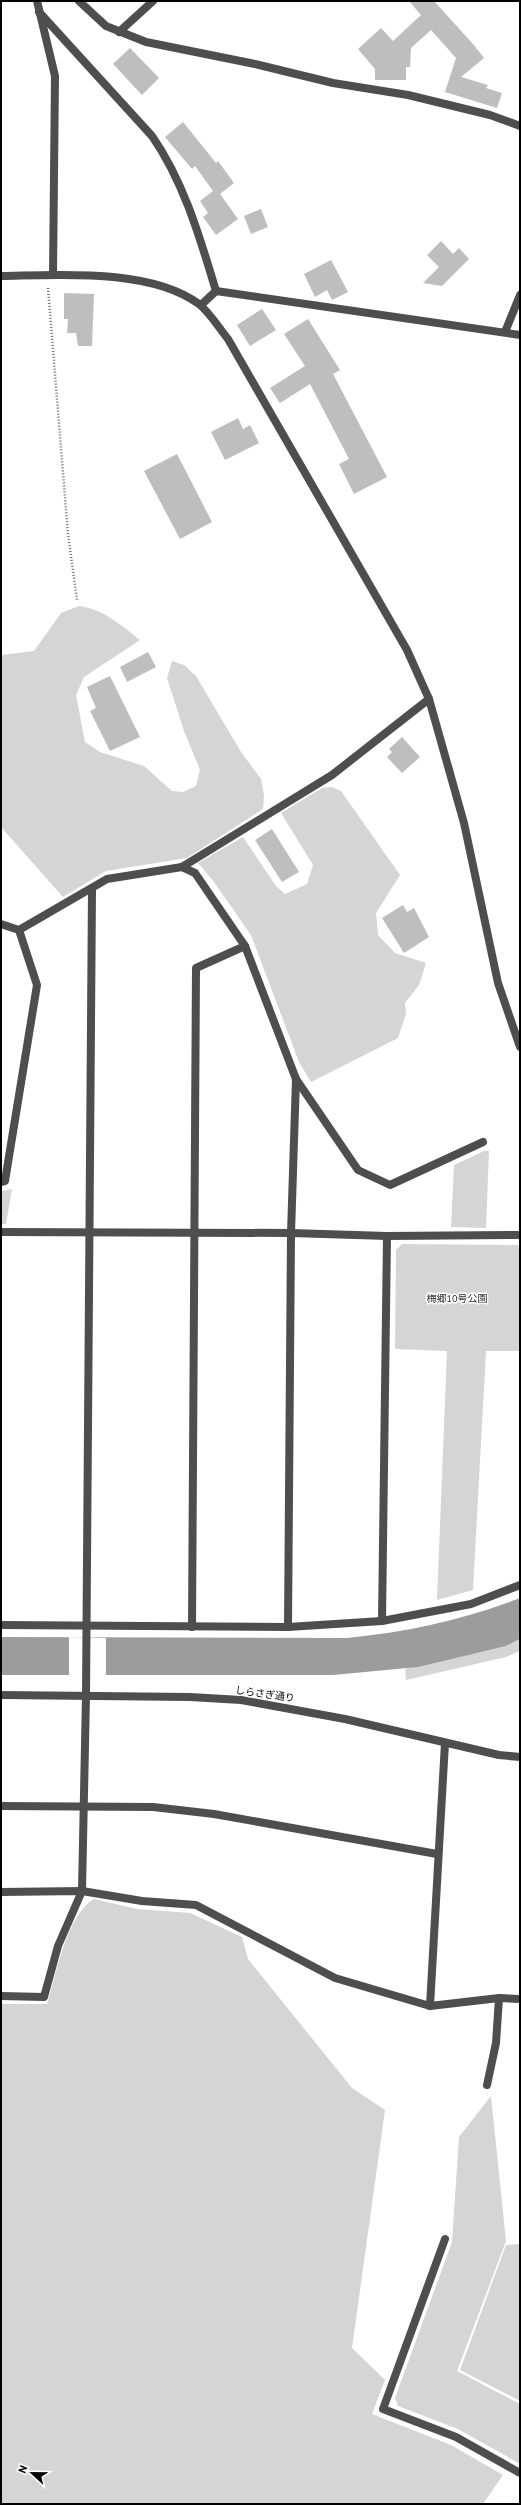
<svg xmlns="http://www.w3.org/2000/svg" width="521" height="2505" viewBox="0 0 521 2505" font-family="'PT Sans','Noto Sans JP',sans-serif">
<style>
.green{fill:#d5d5d5}
.water{fill:#9c9c9c}
.pier{fill:#fff}
.building{fill:#bebebe}
.lines{fill:none;stroke-linecap:round;stroke-linejoin:round}
.path{stroke:#707070;stroke-width:2.5;stroke-dasharray:1 2;stroke-linecap:butt}
.service{stroke:#4e4e4e;stroke-width:8}
.minor{stroke:#4e4e4e;stroke-width:8}
.tertiary{stroke:#4e4e4e;stroke-width:8}
.labels{text-anchor:middle;dominant-baseline:central;stroke-width:3;stroke-linejoin:round;paint-order:stroke}
.park-label{font-size:10px;fill:#2c2c2c;stroke:#fff}
.street-label{font-size:10px;fill:#000;stroke:#fff}
</style>
<rect width="100%" height="100%" fill="#fff"/>
<g class="green">
<path d="M79,606C103,609 121,625 140,640L84,677L76,695L85,742L100,752L144,766L172,791L183,792L196,786L200,770L184,731L167,678L172,661L184,665L196,676L241,752L261,779L264,796L263,809L187,858L106,871L63,897L1,827V655L34,651L61,613Z"/>
<polygon points="332,787 341,791 400,875 376,913 378,935 395,953 426,963 419,985 405,1003 406,1014 398,1038 311,1082 299,1062 251,935 214,882 198,863 243,837 276,886 285,894 307,884 313,865 281,813 322,788"/>
<polygon points="484,1151 489,1151 486,1228 451,1227 454,1165"/>
<polygon points="12,1189 6,1224 1,1224 1,1191"/>
<polygon points="402,1244 518,1245 520,1248 520,1351 486,1351 473,1590 437,1600 447,1351 395,1349 396,1250"/>
<polygon points="520,1639 520,1651 506,1657 406,1680 405,1669 506,1646"/>
<path d="M94,1899L137,1909L190,1913L242,1937L248,1959L352,2088L385,2110L352,2348L385,2380L372,2414L451,2445L503,2475L483,2504H1V2004H47C56,1975 67,1914 94,1899Z"/>
<polygon points="491,2096 506,2241 457,2371 520,2404 520,2464 458,2429 398,2406 395,2398 452,2242 459,2137"/>
<polygon points="520,2244 520,2401 460,2370 506,2245"/>
</g>
<path class="water" d="M520,1598V1639L506,1646L418,1667L333,1675H1V1637L347,1638C408,1632 464,1620 520,1598Z"/>
<polygon class="pier" points="69,1637 106,1638 106,1676 69,1676"/>
<g class="building">
<polygon points="409,1 434,1 473,44 484,58 461,77 488,85 486,88 502,93 497,108 445,92 456,58 431,30 411,48 410,67 406,67 406,80 375,80 375,69 358,49 381,28 393,41 421,15"/>
<polygon points="130,48 159,78 142,95 113,64"/>
<polygon points="183,122 216,163 218,161 234,183 220,194 238,219 216,235 203,217 208,213 200,201 213,191 195,166 192,169 165,137"/>
<polygon points="261,209 268,227 251,234 244,216"/>
<polygon points="441,241 453,254 459,248 469,259 442,286 423,283 439,267 427,255"/>
<polygon points="331,260 348,292 332,300 327,290 315,297 304,274"/>
<polygon points="64,293 94,294 92,346 78,346 76,333 67,333 68,319 64,319"/>
<polygon points="262,309 276,330 250,346 237,325"/>
<polygon points="308,319 340,370 333,374 387,477 354,494 339,464 349,459 310,384 280,403 270,388 305,366 284,334"/>
<polygon points="238,418 243,429 250,425 259,443 225,460 211,432"/>
<polygon points="177,454 212,522 180,539 144,471"/>
<polygon points="148,652 156,667 127,682 120,667"/>
<polygon points="110,676 140,737 110,751 90,711 96,708 87,687"/>
<polygon points="402,737 420,757 402,773 387,757 392,752 389,749"/>
<polygon points="272,829 299,872 282,882 255,840"/>
<polygon points="403,905 407,912 414,908 429,937 404,953 382,918"/>
</g>
<g class="lines">
<polyline class="path" points="48,288 68,534 77,600"/>
<g class="service">
<path d="M39,12L152,136C184,182 200,238 216,291"/>
<polyline points="505,332 520,295"/>
</g>
<g class="minor">
<polyline points="37,1 55,76 53,275"/>
<polyline points="79,1 106,26 146,42 255,64 333,83 408,95 490,115 520,126"/>
<polyline points="119,32 153,1"/>
<polyline points="201,305 216,291 520,335"/>
<polyline points="182,867 195,873 245,946 296,1079 291,1233 288,1627"/>
<polyline points="1,924 19,930 107,879 182,867 332,775 429,699"/>
<polyline points="296,1079 358,1170 390,1185 483,1142"/>
<polyline points="1,1182 5,1181 37,985 19,930"/>
<polyline points="1,1232 291,1233 387,1236 520,1235"/>
<polyline points="382,1621 387,1236"/>
<polyline points="1,1625 288,1627 382,1621 471,1604 520,1585"/>
<polyline points="192,1627 196,968 245,946"/>
<polyline points="1,1806 153,1807 214,1814 437,1854"/>
<polyline points="1,1892 82,1891 142,1901 196,1905 335,1978 430,2006 499,1998 520,1999"/>
<polyline points="1,1996 44,1997 58,1946 82,1891 86,1696"/>
<polyline points="430,2006 445,1743"/>
<polyline points="487,2085 496,2043 499,1998"/>
<polyline points="445,2239 383,2409 456,2437 520,2473"/>
</g>
<g class="tertiary">
<path d="M1,276C60,275 150,268 199,304C210,313 219,328 228,339L407,650L429,699L464,823L498,983L520,1047"/>
<polyline points="1,1695 190,1697 241,1700 345,1719 499,1755 520,1757"/>
<polyline points="86,1696 92,889"/>
</g>
</g>
<g class="labels">
<g class="park-label">
<text x="457" y="1298">梅郷10号公園</text>
</g>
<g class="street-label">
<text transform="translate(265 1694) rotate(8)">しらさぎ通り</text>
</g>
</g>
<rect width="521" height="2505" fill="none" stroke="#000000" stroke-width="4"/>
<g transform="translate(32 2473) rotate(292)" stroke="#ffffff" stroke-width="3" paint-order="stroke">
<path d="M0-3L7 15L0 10L-7 15Z" fill="#000000"/>
<text y="-6" font-size="11" font-weight="bold" text-anchor="middle" fill="#000000">N</text>
</g>
</svg>
